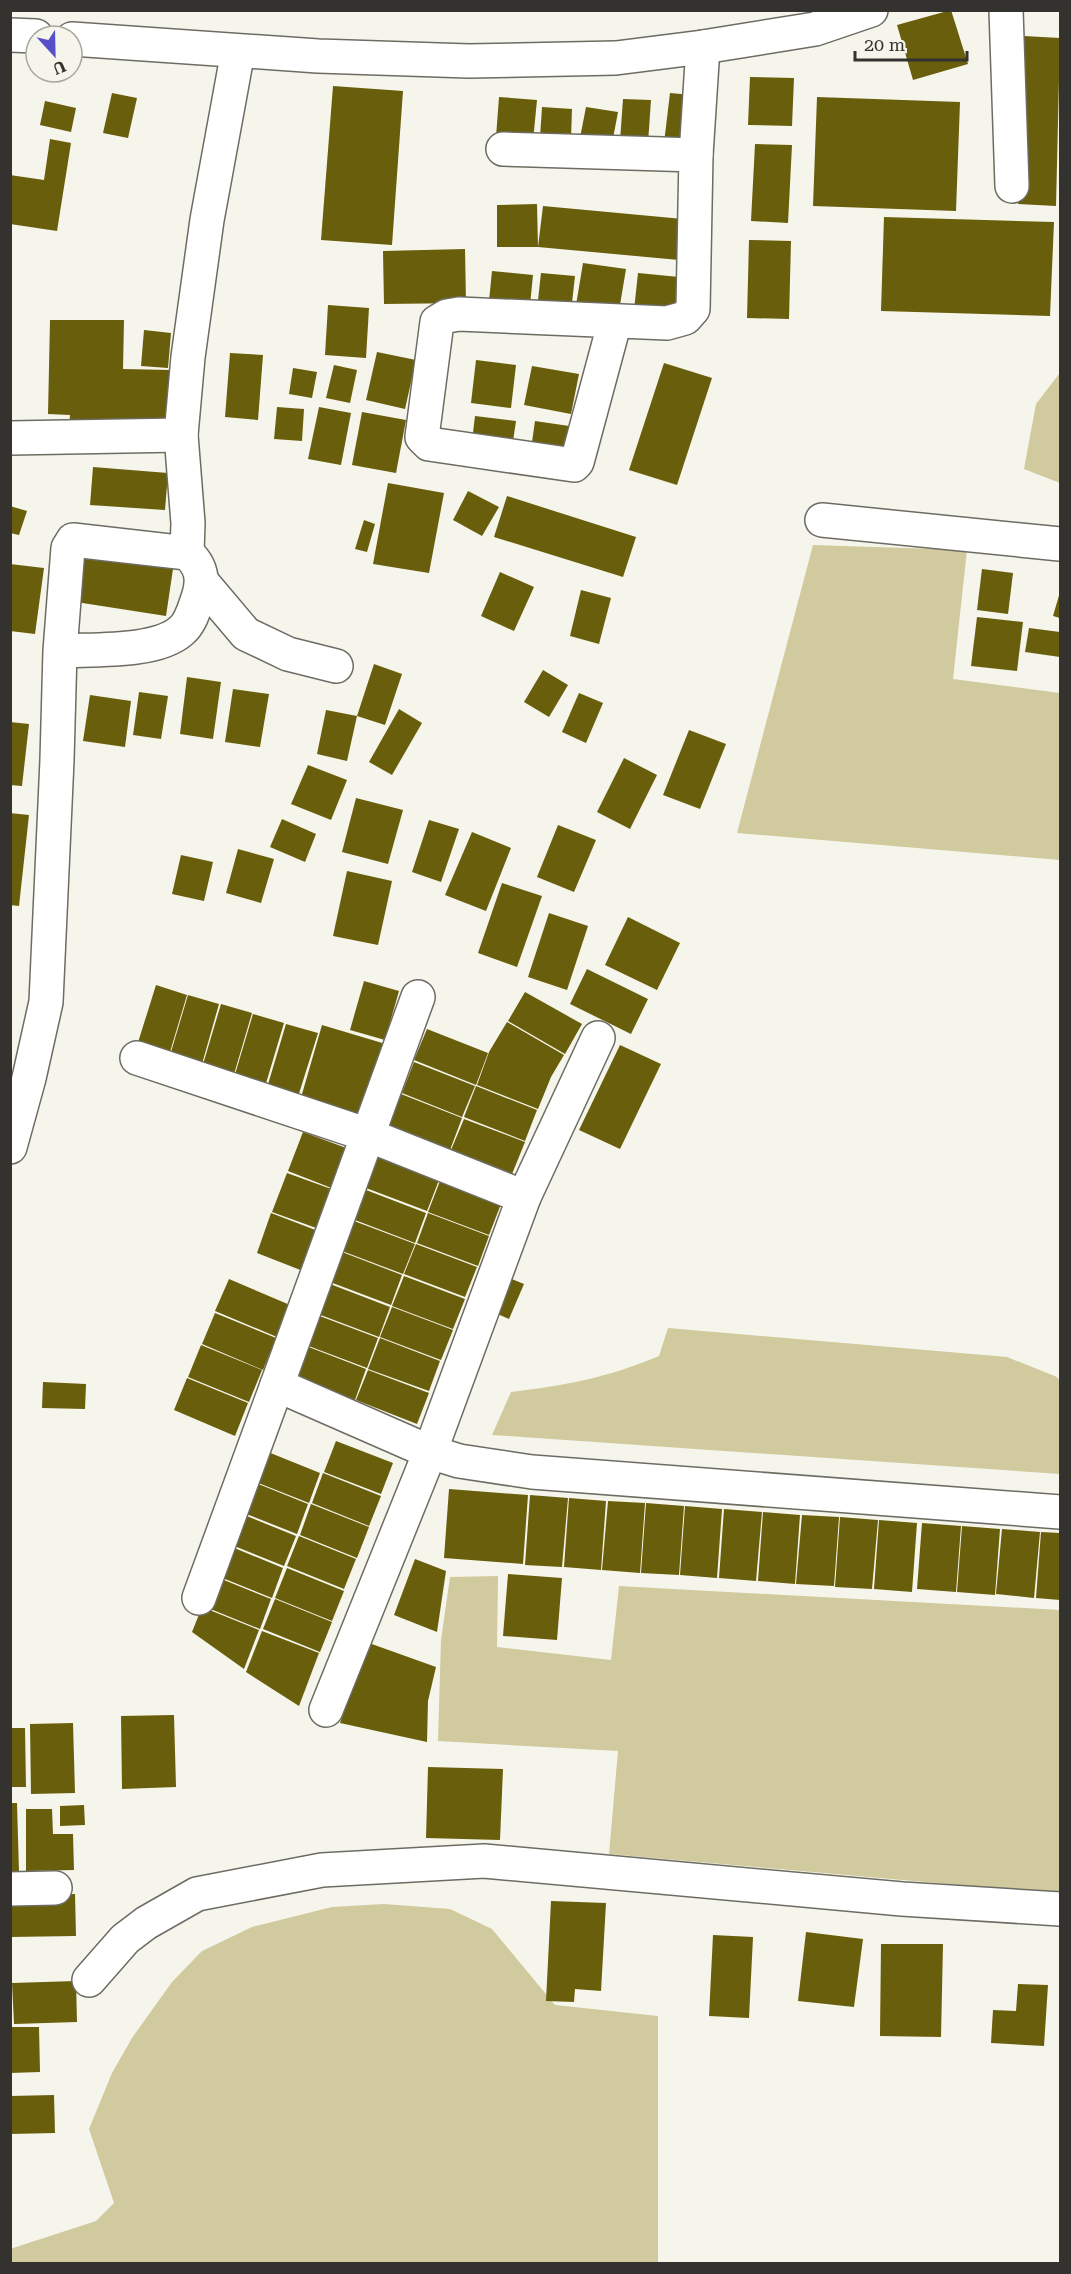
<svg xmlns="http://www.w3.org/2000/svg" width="1071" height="2274" viewBox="0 0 1071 2274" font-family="'Roboto Serif',serif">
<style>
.green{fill:#d0ca9e}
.building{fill:#695e0b}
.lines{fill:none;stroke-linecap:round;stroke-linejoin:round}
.minor-casing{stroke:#6d6c63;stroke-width:36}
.minor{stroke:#fff;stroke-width:33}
</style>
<rect width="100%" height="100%" fill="#f6f5eb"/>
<g class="green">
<polygon points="1060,330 1060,483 1024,469 1036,404 1059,374"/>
<polygon points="813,545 967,550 953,679 1060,693 1060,860 737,833"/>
<path d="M668,1328L1007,1357L1057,1377L1060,1381V1474L492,1435L511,1392C563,1386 610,1377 659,1356Z"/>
<polygon points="498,1576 497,1647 611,1660 619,1586 1060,1610 1060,1894 609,1854 618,1751 438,1741 441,1640 450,1577"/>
<polygon points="384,1904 450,1909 492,1929 555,2005 658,2016 658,2263 11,2264 10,2249 96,2221 114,2203 89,2129 112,2073 132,2038 172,1982 202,1951 252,1927 332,1907"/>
</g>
<g class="building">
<polygon points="951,10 968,64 913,80 897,25"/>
<polygon points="1024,36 1060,38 1056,206 1018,204"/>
<polygon points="750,77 794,78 792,126 748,125"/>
<polygon points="333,86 403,91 392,245 321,240"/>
<polygon points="112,93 137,98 128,138 103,133"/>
<polygon points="670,93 692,95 686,146 664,143"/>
<polygon points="499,97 537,100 533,141 496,137"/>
<polygon points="817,97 960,102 956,211 813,206"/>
<polygon points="623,99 651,100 648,143 620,141"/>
<polygon points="45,101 76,108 71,132 40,125"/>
<polygon points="542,107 572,109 571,139 540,138"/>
<polygon points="586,107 618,112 611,149 579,143"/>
<polygon points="50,139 71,143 57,231 10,224 10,175 44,180"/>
<polygon points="755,144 792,145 788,223 751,221"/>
<polygon points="537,204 538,247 543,206 683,219 679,260 538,247 497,247 497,205"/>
<polygon points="884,217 1054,222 1050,316 881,311"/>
<polygon points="749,240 791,241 789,319 747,318"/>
<polygon points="465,249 466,303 384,304 383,251"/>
<polygon points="583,263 626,269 619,311 576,305"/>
<polygon points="492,271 533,275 529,315 488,311"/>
<polygon points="541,273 575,276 571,312 537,309"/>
<polygon points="638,273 679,277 675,314 634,310"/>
<polygon points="328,305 369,308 366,358 325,355"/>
<polygon points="50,320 124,320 123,369 171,370 171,423 69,431 70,415 48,414"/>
<polygon points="144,330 171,333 168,368 141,366"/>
<polygon points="377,352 416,360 405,409 366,400"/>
<polygon points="230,353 263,355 258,420 225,417"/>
<polygon points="476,360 516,365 511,408 471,403"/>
<polygon points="664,363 712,378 677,485 629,470"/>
<polygon points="334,365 357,370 350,403 326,398"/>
<polygon points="532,366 579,374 571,414 524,405"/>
<polygon points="293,368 317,372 312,398 289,394"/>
<polygon points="277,407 304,409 302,441 274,439"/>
<polygon points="319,407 351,413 341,465 308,459"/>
<polygon points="362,412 406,420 396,473 352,465"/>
<polygon points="475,416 516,421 511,455 471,449"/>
<polygon points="535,421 576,427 570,462 530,456"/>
<polygon points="93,467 168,473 165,510 90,505"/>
<polygon points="388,483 444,493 429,573 373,564"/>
<polygon points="468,491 499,507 482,536 453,520"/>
<polygon points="507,496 636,537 623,577 494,537"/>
<polygon points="10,506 27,511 19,535 10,533"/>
<polygon points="364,520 375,524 367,552 355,549"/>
<polygon points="84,555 173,569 166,616 76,602"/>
<polygon points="10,564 44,568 35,634 10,631"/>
<polygon points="982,569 1013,573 1008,614 977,610"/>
<polygon points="500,572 534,587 514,631 481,616"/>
<polygon points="581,590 611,598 599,644 570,636"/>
<polygon points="1060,592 1060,618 1053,616"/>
<polygon points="977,617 1023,622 1017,671 971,666"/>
<polygon points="1029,628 1060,632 1060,657 1025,652"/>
<polygon points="374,664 402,674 385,725 357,716"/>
<polygon points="543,670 568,685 549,717 524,702"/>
<polygon points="187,677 221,682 213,739 180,734"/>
<polygon points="233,689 269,694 260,747 225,742"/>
<polygon points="139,692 168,696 161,739 133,735"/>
<polygon points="579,693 603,703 586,743 562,732"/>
<polygon points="90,695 131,701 125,747 83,741"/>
<polygon points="399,709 422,723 392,775 369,762"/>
<polygon points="326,710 357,716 347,761 317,754"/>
<polygon points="10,722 29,724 22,786 10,785"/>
<polygon points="689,730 726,744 700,809 663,795"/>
<polygon points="624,758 657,775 630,829 597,812"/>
<polygon points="308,765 347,780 331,820 291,804"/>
<polygon points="356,798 403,810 388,864 342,852"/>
<polygon points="10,813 29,815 19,906 10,905"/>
<polygon points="282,819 316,834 305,862 270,847"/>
<polygon points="429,820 459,829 441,882 412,872"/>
<polygon points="558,825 596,840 574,892 537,877"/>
<polygon points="472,832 511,848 486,911 445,895"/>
<polygon points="238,849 274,859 261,903 226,893"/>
<polygon points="181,855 213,862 204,901 172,894"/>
<polygon points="347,871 392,881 378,945 333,936"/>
<polygon points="502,883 542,896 517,967 478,953"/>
<polygon points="549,913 588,926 567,990 528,977"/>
<polygon points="628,917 680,943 657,990 605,965"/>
<polygon points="587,969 648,999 631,1034 570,1004"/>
<polygon points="364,981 399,991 385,1040 350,1030"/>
<polygon points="156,985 187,995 167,1062 135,1052"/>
<polygon points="525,992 582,1024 565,1054 508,1021"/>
<polygon points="188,995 219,1004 200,1071 168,1062"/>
<polygon points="221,1004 252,1013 232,1081 201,1071"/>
<polygon points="253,1014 284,1023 264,1090 233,1081"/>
<polygon points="507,1022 564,1055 551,1077 538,1109 477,1085 489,1052"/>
<polygon points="286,1024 318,1033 297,1100 266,1091"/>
<polygon points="322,1025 389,1045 360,1119 300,1101"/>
<polygon points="427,1029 488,1053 476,1085 414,1060"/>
<polygon points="620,1045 661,1064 620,1149 579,1130"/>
<polygon points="414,1062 475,1086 462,1117 402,1093"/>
<polygon points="476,1086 537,1110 525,1141 464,1117"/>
<polygon points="401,1094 462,1118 450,1150 389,1126"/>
<polygon points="464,1119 525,1142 512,1174 451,1150"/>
<polygon points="303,1132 349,1149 334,1189 288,1171"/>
<polygon points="378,1157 439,1180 427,1211 366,1188"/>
<polygon points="287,1173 334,1190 319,1229 272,1212"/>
<polygon points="440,1181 501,1204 489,1235 428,1212"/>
<polygon points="366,1190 426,1213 415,1243 355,1220"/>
<polygon points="271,1213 318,1231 303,1271 257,1253"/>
<polygon points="428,1213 489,1236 478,1266 417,1243"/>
<polygon points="354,1221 415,1244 403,1274 342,1251"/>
<polygon points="416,1244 477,1267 465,1297 404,1274"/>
<polygon points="342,1252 402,1275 391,1305 330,1282"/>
<polygon points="404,1276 465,1299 453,1329 392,1306"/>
<polygon points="507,1277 524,1284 509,1319 493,1312"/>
<polygon points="229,1279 290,1305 277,1337 215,1311"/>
<polygon points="330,1284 390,1307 379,1337 318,1314"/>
<polygon points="392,1307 453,1330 441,1360 380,1337"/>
<polygon points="215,1313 276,1338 263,1370 202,1344"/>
<polygon points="317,1315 378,1338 367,1368 306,1345"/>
<polygon points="380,1338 440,1361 429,1391 368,1369"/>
<polygon points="201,1345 262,1370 249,1402 188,1377"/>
<polygon points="306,1346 366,1369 355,1400 294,1377"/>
<polygon points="368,1370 429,1393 417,1424 356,1400"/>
<polygon points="187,1378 248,1403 235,1436 174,1410"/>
<polygon points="43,1382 86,1384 85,1409 42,1408"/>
<polygon points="336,1441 393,1463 381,1494 324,1472"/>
<polygon points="263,1450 320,1473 309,1503 251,1480"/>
<polygon points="323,1473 381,1496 369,1526 312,1503"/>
<polygon points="251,1481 308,1504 297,1534 239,1511"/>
<polygon points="449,1489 528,1495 523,1564 444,1558"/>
<polygon points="530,1495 568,1498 562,1567 525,1565"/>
<polygon points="569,1498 606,1501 601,1570 564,1567"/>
<polygon points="608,1501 645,1503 640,1573 602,1570"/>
<polygon points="646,1503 684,1506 679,1575 641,1573"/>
<polygon points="311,1504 369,1527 357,1558 300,1535"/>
<polygon points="685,1506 722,1509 717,1578 680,1575"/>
<polygon points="724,1509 762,1512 756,1581 719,1578"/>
<polygon points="763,1512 800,1515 795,1584 758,1581"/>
<polygon points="239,1513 296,1536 284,1566 227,1543"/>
<polygon points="802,1515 839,1517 834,1586 796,1584"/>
<polygon points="840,1517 878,1520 872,1589 835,1587"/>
<polygon points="879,1520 917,1523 912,1592 874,1589"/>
<polygon points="922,1523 961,1526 956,1592 917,1589"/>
<polygon points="962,1526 1000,1529 995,1595 957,1592"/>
<polygon points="1002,1529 1040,1532 1034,1598 996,1594"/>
<polygon points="1041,1532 1060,1533 1060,1600 1036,1598"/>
<polygon points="299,1536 356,1559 344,1589 287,1566"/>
<polygon points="227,1545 283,1568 272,1598 215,1575"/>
<polygon points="415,1559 446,1571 437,1632 394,1615"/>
<polygon points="287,1568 344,1591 332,1621 275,1598"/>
<polygon points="508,1574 562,1578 557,1640 503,1636"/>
<polygon points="214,1576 271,1599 260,1629 203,1606"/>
<polygon points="275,1599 332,1622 320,1652 263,1629"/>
<polygon points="202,1607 259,1630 244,1669 192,1632"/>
<polygon points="262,1631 319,1653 299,1706 246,1672"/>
<polygon points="369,1643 436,1667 428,1701 427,1742 340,1723"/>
<polygon points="174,1715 176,1787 122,1789 121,1716"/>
<polygon points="73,1723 75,1793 31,1794 30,1724"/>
<polygon points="10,1728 25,1728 26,1787 10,1787"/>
<polygon points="428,1767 503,1769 500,1840 426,1838"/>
<polygon points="10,1803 17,1803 19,1872 10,1872"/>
<polygon points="84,1805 85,1825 60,1826 60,1806"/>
<polygon points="26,1809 52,1809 53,1834 73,1834 74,1870 26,1871"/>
<polygon points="75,1894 76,1936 10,1937 10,1896"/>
<polygon points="551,1901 606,1903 601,1991 575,1989 574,2002 546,2001"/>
<polygon points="806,1932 863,1939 854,2007 798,2001"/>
<polygon points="713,1935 753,1937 749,2018 709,2016"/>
<polygon points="881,1944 943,1944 941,2037 880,2036"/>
<polygon points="76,1981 77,2022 14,2024 12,1983"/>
<polygon points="1018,1984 1048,1985 1044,2046 991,2043 993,2010 1016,2011"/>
<polygon points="10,2027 39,2027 40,2072 10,2073"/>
<polygon points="54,2095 55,2133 10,2134 10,2096"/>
</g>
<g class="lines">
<g class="minor-casing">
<g id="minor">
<polyline points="1006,10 1012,186"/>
<polyline points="10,35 36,36"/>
<polyline points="72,39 318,56 469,61 616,58 703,47 815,29 871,10"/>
<polyline points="503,149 696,155"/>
<polyline points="615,321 577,462 574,465 429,444 422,437 437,322 447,316 459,314 667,323 685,318 693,309 696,155 703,47"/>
<polyline points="10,438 181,435"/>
<polyline points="822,520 1060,544"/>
<polyline points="187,553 188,523 181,435 188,357 207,220 238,51"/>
<polyline points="202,582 246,634 288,654 336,666"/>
<polyline points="418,997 277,1385 430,1452 459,1461 532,1472 1060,1512"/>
<polyline points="137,1058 368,1135 524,1197"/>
<path d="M10,1147L29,1078L46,1002L57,760L60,651L68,548L73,540L187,553C202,566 204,580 198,598C194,609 191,623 181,631C156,653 93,649 60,651"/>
<polyline points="199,1598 277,1385"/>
<polyline points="326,1710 430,1452 524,1197 598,1038"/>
<polyline points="10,1889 55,1888"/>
<polyline points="89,1980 125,1939 146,1923 197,1894 322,1870 484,1861 902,1899 1060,1909"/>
</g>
</g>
<use href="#minor" class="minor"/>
</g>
<rect width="1071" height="2274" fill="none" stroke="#33322f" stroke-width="24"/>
<g transform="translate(54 54) rotate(158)"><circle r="28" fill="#f6f5eb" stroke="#a8a7a0" stroke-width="1.5"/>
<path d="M0-4.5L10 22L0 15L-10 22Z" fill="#5850c8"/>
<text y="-9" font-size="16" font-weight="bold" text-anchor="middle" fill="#33322f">U</text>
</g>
<path d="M855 51v9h112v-9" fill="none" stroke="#33322f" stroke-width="3"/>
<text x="864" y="51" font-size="18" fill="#33322f" stroke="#f6f5eb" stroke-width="4.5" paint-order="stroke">20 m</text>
</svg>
